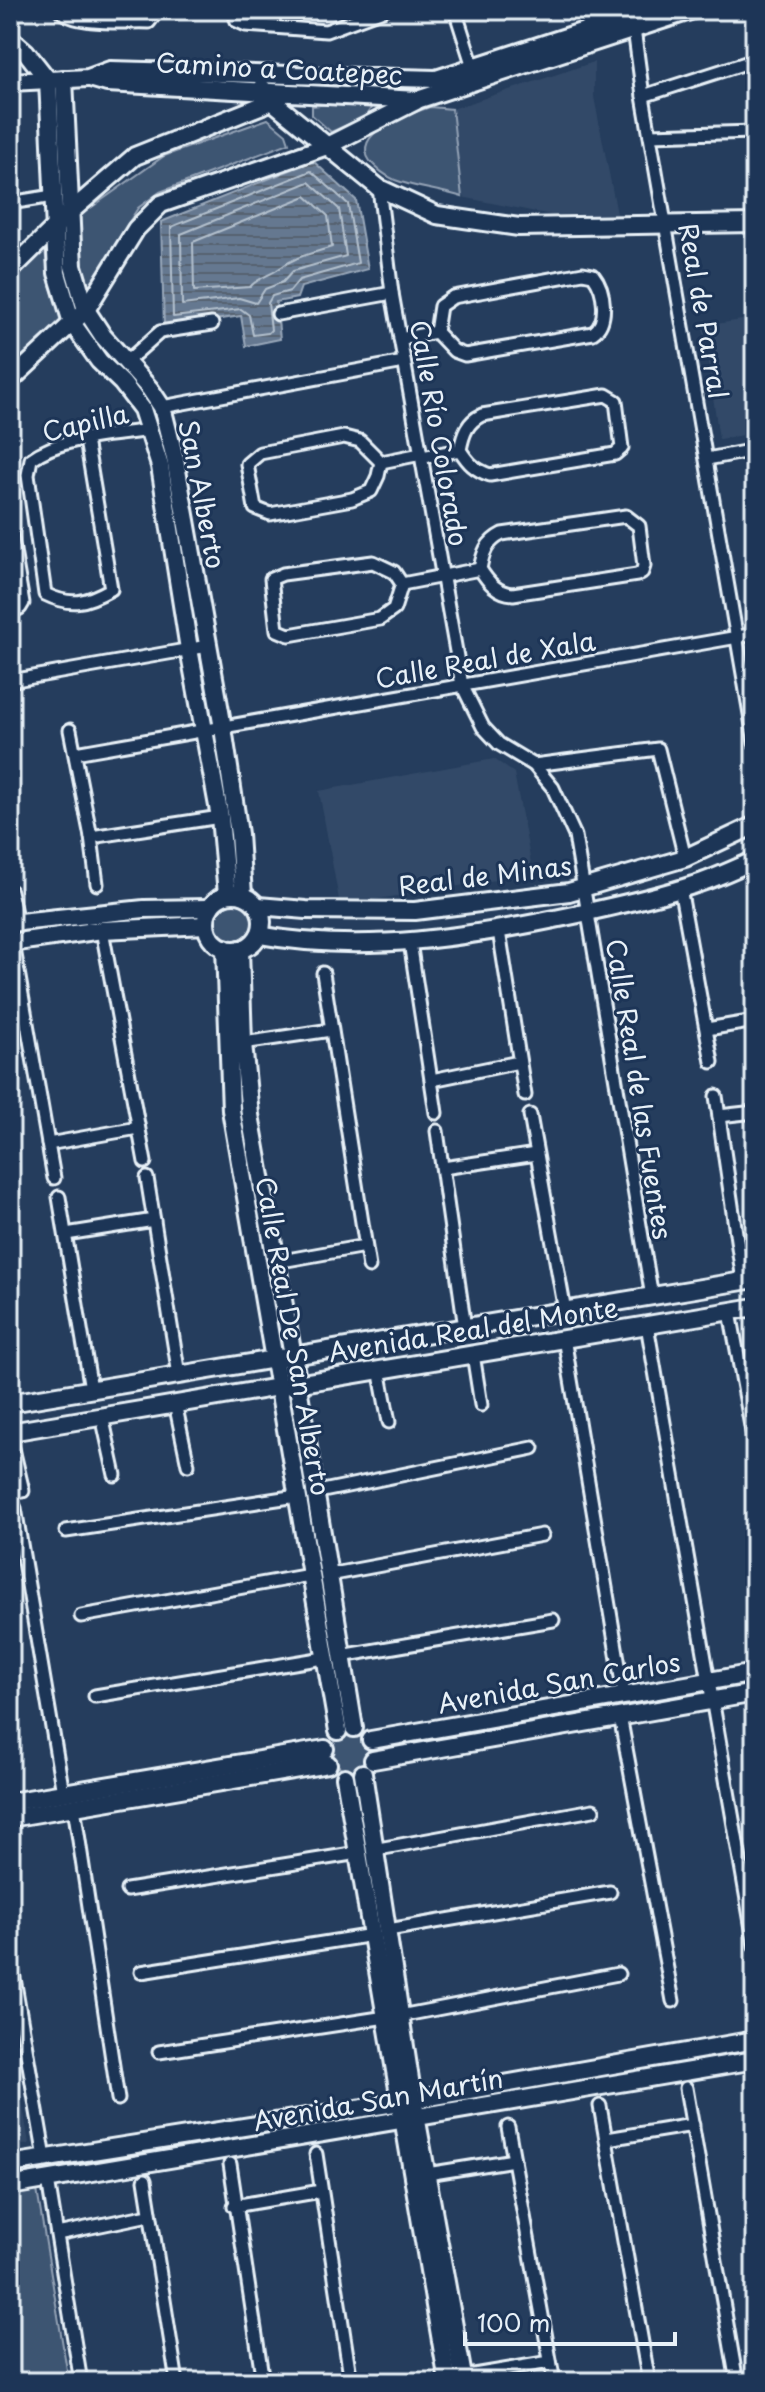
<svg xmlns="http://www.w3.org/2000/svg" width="765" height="2392" viewBox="0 0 765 2392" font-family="'Playpen Sans',sans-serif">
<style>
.built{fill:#334a68}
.green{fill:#3e5472;stroke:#93a2b5;stroke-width:2}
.water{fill:url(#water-rules);stroke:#99a8ba;stroke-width:2}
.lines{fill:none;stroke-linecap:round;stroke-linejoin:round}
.shore{stroke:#b4c1ce;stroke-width:2}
.street-casing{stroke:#e8f1f8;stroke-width:17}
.secondary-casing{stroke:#e8f1f8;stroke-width:22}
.street{stroke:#1d3557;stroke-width:11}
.secondary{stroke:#1d3557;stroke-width:16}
.labels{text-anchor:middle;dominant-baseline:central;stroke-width:6;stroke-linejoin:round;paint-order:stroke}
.street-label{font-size:26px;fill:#e8f1f8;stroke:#1d3557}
</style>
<defs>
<pattern id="water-rules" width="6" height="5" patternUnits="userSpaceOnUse" patternTransform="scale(2)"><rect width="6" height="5" fill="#657890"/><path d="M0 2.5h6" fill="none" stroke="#576270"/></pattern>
</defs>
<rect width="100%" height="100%" fill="#253d5d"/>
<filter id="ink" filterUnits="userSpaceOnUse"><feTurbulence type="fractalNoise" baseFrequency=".0125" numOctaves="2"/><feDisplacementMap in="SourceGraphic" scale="16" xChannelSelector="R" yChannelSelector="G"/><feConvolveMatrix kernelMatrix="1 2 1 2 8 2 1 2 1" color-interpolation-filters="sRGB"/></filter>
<g filter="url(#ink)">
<g class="built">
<polygon points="594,62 594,97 617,214 551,215 462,197 452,109"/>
<polygon points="755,318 755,433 719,439 703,326"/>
<polygon points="494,759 514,773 533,874 340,905 319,791"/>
<polygon points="10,2028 29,2144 10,2147"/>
</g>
<g class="green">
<polygon points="329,104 366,105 371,108 365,117 331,132 312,115 312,106"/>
<path d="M430,107L452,109L462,197C440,190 416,188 395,180C386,176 376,168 370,161C350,132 410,114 430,107Z"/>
<polygon points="268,119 286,134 289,143 160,192 138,208 86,290 79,253 78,219 85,212 164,156"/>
<polygon points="45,250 50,285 63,320 10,368 10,283"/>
<circle cx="233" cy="922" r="21"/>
<circle cx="350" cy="1752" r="18"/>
<polygon points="37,2190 69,2382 10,2382 10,2195"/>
</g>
<polygon class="water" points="313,161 356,200 368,269 301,287 297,298 276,302 280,339 246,346 241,316 164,328 161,222"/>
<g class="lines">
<g class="shore">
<polygon points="311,171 348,204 358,263 299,280 290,291 272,296 268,303 271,330 268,333 253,335 249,315 241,309 173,317 171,227"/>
<polygon points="309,182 339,209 346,256 293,271 283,282 265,289 256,303 239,298 182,305 181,234"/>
<path d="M306,196L328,216L332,247C310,254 295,256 277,270C268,276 258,278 250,287L194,291L193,242Z"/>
</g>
<g class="street-casing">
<g id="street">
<path d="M60,10C75,26 127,21 149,22L158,10"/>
<polyline points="233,10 237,21 246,25 326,31 383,10"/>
<polyline points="455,10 475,73"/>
<polyline points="634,29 643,96 755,743"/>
<polyline points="643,96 755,60"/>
<polyline points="650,135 755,132"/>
<polyline points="379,188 392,293 462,685 483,727 499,744 534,765 553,788 575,836 652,1297"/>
<polyline points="10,203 53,196"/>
<path d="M583,273L593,275C605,290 609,322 593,333L465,355L454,351L436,332L440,306L453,297Z"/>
<polyline points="278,314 392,293"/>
<polyline points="400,339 436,332"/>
<polyline points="125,363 160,332 212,324"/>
<path d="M606,395L616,401L622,448L615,454L490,475C475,470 468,463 460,450C463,434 467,422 482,415Z"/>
<polyline points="162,407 404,362"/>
<polygon points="344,437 360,441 381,462 378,476 371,491 352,499 270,514 255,508 247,464 260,453"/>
<path d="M86,440L111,589C86,603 71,607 45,594L28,475L31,459C63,436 112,436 150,430"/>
<polyline points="422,457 460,450"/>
<polyline points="707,459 755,450"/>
<polyline points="381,462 421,454"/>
<path d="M626,516L639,526L644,566L642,572L637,575L513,594C497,593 488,582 480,569C483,553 486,542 502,534Z"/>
<polyline points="10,528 23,603 20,608 10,612"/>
<polygon points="373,562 394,572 402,584 394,609 380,619 289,635 277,630 271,579 283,574"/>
<polyline points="402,584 480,569"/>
<polyline points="10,681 208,646"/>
<polyline points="70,730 91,837 97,884"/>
<polyline points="75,753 755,634"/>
<polyline points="534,765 658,749 685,858"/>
<polyline points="91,837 220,817"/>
<polyline points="680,888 712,1062"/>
<polyline points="10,891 17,922"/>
<polyline points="102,930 145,1162"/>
<polyline points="499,931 525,1095"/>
<polyline points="410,942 436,1113"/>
<polyline points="13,943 54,1178"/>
<polyline points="323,973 369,1267"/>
<polyline points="707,1029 755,1021"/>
<polyline points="243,1043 331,1030"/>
<polyline points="432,1080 519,1062"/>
<polyline points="716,1096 743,1281"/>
<polyline points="530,1115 565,1311"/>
<polyline points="719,1116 755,1112"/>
<polyline points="437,1131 465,1328"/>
<polyline points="48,1144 138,1128"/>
<polyline points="443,1168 536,1154"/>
<polyline points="147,1178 179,1375"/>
<polyline points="59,1197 91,1389"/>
<polyline points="66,1234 154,1220"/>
<polyline points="276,1262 365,1246"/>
<polyline points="730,1312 755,1448"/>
<polyline points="647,1325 755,1946"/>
<polyline points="564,1338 624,1695"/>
<polyline points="473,1354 481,1405"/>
<polyline points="379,1369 389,1422"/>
<polyline points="175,1403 188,1465"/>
<polyline points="102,1416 115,1475"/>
<polyline points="10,1436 23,1491"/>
<polyline points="313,1493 533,1448"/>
<polyline points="15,1508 63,1793"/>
<polyline points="66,1531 297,1496"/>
<polyline points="328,1575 542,1535"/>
<polyline points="81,1616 310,1575"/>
<polyline points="341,1656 553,1620"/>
<polyline points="95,1696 324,1658"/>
<polyline points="620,1716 673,2001"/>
<polyline points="74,1807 118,2099"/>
<polyline points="373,1850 593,1810"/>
<polyline points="127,1890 358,1853"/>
<polyline points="388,1930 610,1892"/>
<polyline points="10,1955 45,2158"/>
<polyline points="141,1972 373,1935"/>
<polyline points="400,2016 618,1974"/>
<polyline points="159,2052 386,2017"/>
<polyline points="686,2088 737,2382"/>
<polyline points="600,2106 649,2382"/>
<polyline points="508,2127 554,2382"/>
<polyline points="607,2139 693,2125"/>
<polyline points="316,2154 351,2382"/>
<polyline points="230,2164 263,2382"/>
<polyline points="421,2175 514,2160"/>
<polyline points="48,2180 81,2382"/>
<polyline points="145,2180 177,2382"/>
<polyline points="234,2206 321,2191"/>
<polyline points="57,2234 149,2215"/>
<polyline points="456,2378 550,2362"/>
</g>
</g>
<g class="secondary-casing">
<g id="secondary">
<polyline points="10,38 26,52 48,80"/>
<polyline points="90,78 107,83 417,100 693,10"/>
<polyline points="64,79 73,266 86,310 103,336 150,389 162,407 175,459 223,728 239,834 243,895"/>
<polyline points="48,80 57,273 72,323 99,361 122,383 142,409 160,466 189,649 220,817 227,894"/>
<polyline points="10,82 88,78 110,70 436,79 649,10"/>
<polyline points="262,88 272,101 379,188 437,215 519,227 755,223"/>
<polyline points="10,271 69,213 135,156 280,98"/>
<polyline points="10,381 86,310 136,229 161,204 327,146 416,101"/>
<circle cx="234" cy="922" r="28"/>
<polyline points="258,906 306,910 415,911 569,892 685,858 755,825"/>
<polyline points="10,923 144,909 210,908"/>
<path d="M259,935C364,954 471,937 574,915C614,906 654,898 693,885C714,879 734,869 755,860"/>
<polyline points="10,943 102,930 206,925"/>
<polyline points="225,948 231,1110 338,1731"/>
<polyline points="240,949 243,1043 250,1115 293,1356 354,1728"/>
<polyline points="10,1403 755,1279"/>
<polyline points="10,1432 755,1307"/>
<polyline points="371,1740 755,1673"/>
<polyline points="373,1760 755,1693"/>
<polyline points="363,1773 413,2099 464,2382"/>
<polyline points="345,1777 448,2382"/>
<polyline points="10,1802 325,1749"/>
<polyline points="10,1818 328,1764"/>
<polyline points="10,2164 401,2102 755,2040"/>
<polyline points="10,2186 755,2060"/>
</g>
</g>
<use href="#street" class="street"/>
<use href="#secondary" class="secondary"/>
</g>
</g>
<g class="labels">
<g class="street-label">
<text transform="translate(279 68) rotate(3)">Camino a Coatepec</text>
<text transform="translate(704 311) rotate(80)">Real de Parral</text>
<text transform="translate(85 422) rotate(-13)">Capilla</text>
<text transform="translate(440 433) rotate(80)">Calle Río Colorado</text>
<text transform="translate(203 494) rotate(79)">San Alberto</text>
<text transform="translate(485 659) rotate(-10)">Calle Real de Xala</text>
<text transform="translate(485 875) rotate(-7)">Real de Minas</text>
<text transform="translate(640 1089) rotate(81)">Calle Real de las Fuentes</text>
<text transform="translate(473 1329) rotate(-9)">Avenida Real del Monte</text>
<text transform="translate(294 1336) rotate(80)">Calle Real De San Alberto</text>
<text transform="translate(559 1682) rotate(-10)">Avenida San Carlos</text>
<text transform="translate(378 2099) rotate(-10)">Avenida San Martín</text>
</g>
</g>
<rect width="765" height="2392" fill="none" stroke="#1d3557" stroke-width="40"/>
<rect x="20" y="20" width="725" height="2352" fill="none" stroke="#e8f1f8" stroke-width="3" filter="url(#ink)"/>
<path d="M465 2332v12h210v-12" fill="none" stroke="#e8f1f8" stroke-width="4"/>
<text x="477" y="2332" font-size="24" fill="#e8f1f8" stroke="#1d3557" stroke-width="6" paint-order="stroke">100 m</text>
</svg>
